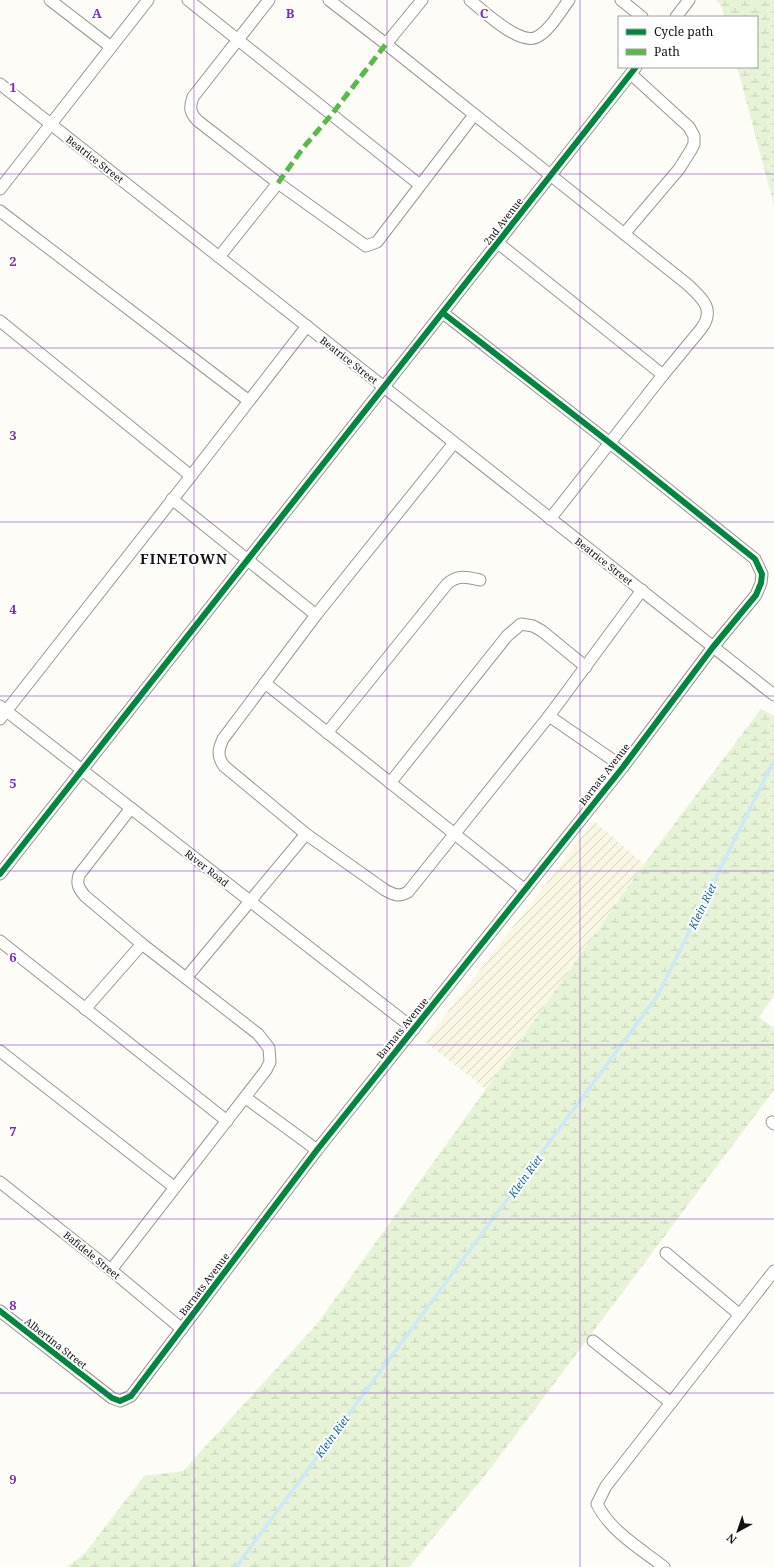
<svg xmlns="http://www.w3.org/2000/svg" width="774" height="1567" viewBox="0 0 774 1567" font-family="'Noto Serif',serif">
<style>
.farmland{fill:url(#farmland-furrows)}
.wetland{fill:url(#wetland-marsh)}
.lines{fill:none;stroke-linecap:round;stroke-linejoin:round}
.stream{stroke:#cde8f7;stroke-width:3.5}
.street-casing{stroke:#979795;stroke-width:13}
.street{stroke:#fffffe;stroke-width:11}
.quiet{stroke:#58b947;stroke-width:5;stroke-dasharray:10 5;stroke-linecap:butt}
.cycleway-casing{stroke:#fff;stroke-width:8}
.cycleway{stroke:#00873e;stroke-width:6}
.grid{fill:none;stroke:#7b2cbf;stroke-width:1;stroke-opacity:0.55}
.labels{text-anchor:middle;dominant-baseline:central;stroke-width:4;stroke-linejoin:round;paint-order:stroke}
.street-label{font-size:10px;fill:#111;stroke:#fff}
.water-label{font-size:11px;font-style:italic;fill:#1768a6;stroke:#fff}
.district-label{font-size:14px;font-weight:bold;letter-spacing:1px;fill:#111;stroke:#fff}
.grid-label{font-size:13px;text-anchor:middle;font-weight:bold;fill:#7b2cbf;stroke:#fff;stroke-width:4;stroke-linejoin:round;paint-order:stroke}
</style>
<defs>
<pattern id="farmland-furrows" width="10" height="10" patternUnits="userSpaceOnUse"><rect width="10" height="10" fill="#f9f7e4"/><path d="M-1 1l2-2M0 10L10 0M9 11l2-2" fill="none" stroke="#d4d3c3"/></pattern>
<pattern id="wetland-marsh" width="20" height="14" patternUnits="userSpaceOnUse"><rect width="20" height="14" fill="#e7f3d7"/><path d="M1 5h8M5 5V1M11 12h8M15 12V8" fill="none" stroke="#c5cfb8"/></pattern>
</defs>
<rect width="100%" height="100%" fill="#fdfcf7"/>
<polygon class="farmland" points="594,821 644,864 486,1089 425,1042"/>
<g class="wetland">
<polygon points="716,0 774,0 774,205 737,67 757,67 757,17 724,17 721,5"/>
<polygon points="761,709 774,716 774,996 759,1017 774,1028 774,1090 491,1468 409,1567 67,1567 85,1553 144,1476 183,1471 317,1324 486,1089 644,864"/>
</g>
<g class="lines">
<polyline class="stream" points="236,1567 658,995 774,760"/>
<g class="street-casing">
<g id="street">
<polyline points="50,0 111,47"/>
<polyline points="188,0 420,185"/>
<path d="M269,0L193,97C189,108 190,113 198,121L278,183L366,246L377,242L474,115"/>
<path d="M329,0L386,44L687,284C702,298 716,309 701,329L663,375L550,519"/>
<path d="M470,0C483,11 520,46 537,37C550,30 560,12 569,0"/>
<polyline points="621,0 642,17"/>
<polyline points="676,17 689,0"/>
<polyline points="386,44 422,0"/>
<polyline points="0,84 774,695"/>
<polyline points="0,189 148,0"/>
<polyline points="0,211 249,401"/>
<polyline points="624,234 679,169 691,150 694,144 694,136 689,127 631,74"/>
<polyline points="498,243 663,375"/>
<polyline points="219,257 278,183"/>
<polyline points="0,321 191,476"/>
<path d="M454,443L316,615L223,739C218,750 217,756 224,766L306,834L385,890C394,895 399,897 408,892L549,716L642,590"/>
<polyline points="172,499 316,615"/>
<polyline points="265,683 525,890"/>
<polyline points="0,706 414,1029"/>
<polyline points="549,716 623,767"/>
<polyline points="0,719 191,476 307,326"/>
<path d="M327,733L447,584C458,574 467,577 480,580"/>
<polyline points="390,783 507,636 521,624 533,626 542,631 586,667"/>
<polyline points="0,874 636,67"/>
<polyline points="0,941 227,1121"/>
<polyline points="186,978 306,834"/>
<polyline points="85,1009 142,944"/>
<polyline points="0,1051 174,1187"/>
<polyline points="246,1098 317,1150"/>
<polyline points="772,1122 774,1124"/>
<polyline points="0,1182 111,1270 182,1329"/>
<polyline points="666,1253 740,1315"/>
<path d="M111,1270L266,1070L270,1062L269,1048L258,1034L142,944L85,896C79,889 76,884 79,875L131,808"/>
<polyline points="0,1311 112,1398 120,1401 131,1396 317,1150 623,767 713,647 756,595 761,583 762,574 755,559 610,443 443,313"/>
<polyline points="593,1341 671,1403"/>
<path d="M664,1567C641,1549 610,1531 597,1504L606,1486L774,1271"/>
</g>
</g>
<use href="#street" class="street"/>
<polyline class="quiet" points="278,183 303,148 332,114 386,44"/>
<g class="cycleway-casing">
<g id="cycleway">
<polyline points="0,874 636,67"/>
<polyline points="0,1311 112,1398 120,1401 131,1396 317,1150 623,767 713,647 756,595 761,583 762,574 755,559 610,443 443,313"/>
</g>
</g>
<use href="#cycleway" class="cycleway"/>
</g>
<path class="grid" d="M194,0V1567M387,0V1567M580,0V1567M0,174H774M0,348H774M0,522H774M0,696H774M0,871H774M0,1045H774M0,1219H774M0,1393H774"/>
<g class="labels">
<g class="street-label">
<text transform="translate(95 159) rotate(38)">Beatrice Street</text>
<text transform="translate(503 221) rotate(-52)">2nd Avenue</text>
<text transform="translate(349 360) rotate(38)">Beatrice Street</text>
<text transform="translate(604 561) rotate(38)">Beatrice Street</text>
<text transform="translate(604 774) rotate(-52)">Barnats Avenue</text>
<text transform="translate(207 868) rotate(38)">River Road</text>
<text transform="translate(402 1028) rotate(-51)">Barnats Avenue</text>
<text transform="translate(92 1255) rotate(39)">Bafidele Street</text>
<text transform="translate(204 1284) rotate(-53)">Barnats Avenue</text>
<text transform="translate(56 1343) rotate(38)">Albertina Street</text>
</g>
<g class="water-label">
<text transform="translate(702 906) rotate(-64)">Klein Riet</text>
<text transform="translate(525 1176) rotate(-54)">Klein Riet</text>
<text transform="translate(332 1436) rotate(-54)">Klein Riet</text>
</g>
<g class="district-label">
<text x="184" y="558">FINETOWN</text>
</g>
</g>
<g class="grid-label">
<text x="97" y="18">A</text>
<text x="290" y="18">B</text>
<text x="484" y="18">C</text>
<text x="13" y="92">1</text>
<text x="13" y="266">2</text>
<text x="13" y="440">3</text>
<text x="13" y="614">4</text>
<text x="13" y="788">5</text>
<text x="13" y="962">6</text>
<text x="13" y="1136">7</text>
<text x="13" y="1310">8</text>
<text x="13" y="1484">9</text>
</g>
<rect x="618" y="16" width="140" height="52" fill="#ffffff" stroke="#a0a0a0"/>
<rect x="626" y="29" width="20" height="6" fill="#00873e" stroke="#a0a0a0"/>
<text x="654" y="36" font-size="12" fill="#111111">Cycle path</text>
<rect x="626" y="49" width="20" height="6" fill="#58b947" stroke="#a0a0a0"/>
<text x="654" y="56" font-size="12" fill="#111111">Path</text>
<g transform="translate(738 1531) rotate(220)" stroke="#ffffff" stroke-width="3" paint-order="stroke">
<path d="M0-3L7 15L0 10L-7 15Z" fill="#111111"/>
<text y="-6" font-size="11" font-weight="bold" text-anchor="middle" fill="#111111">N</text>
</g>
</svg>
